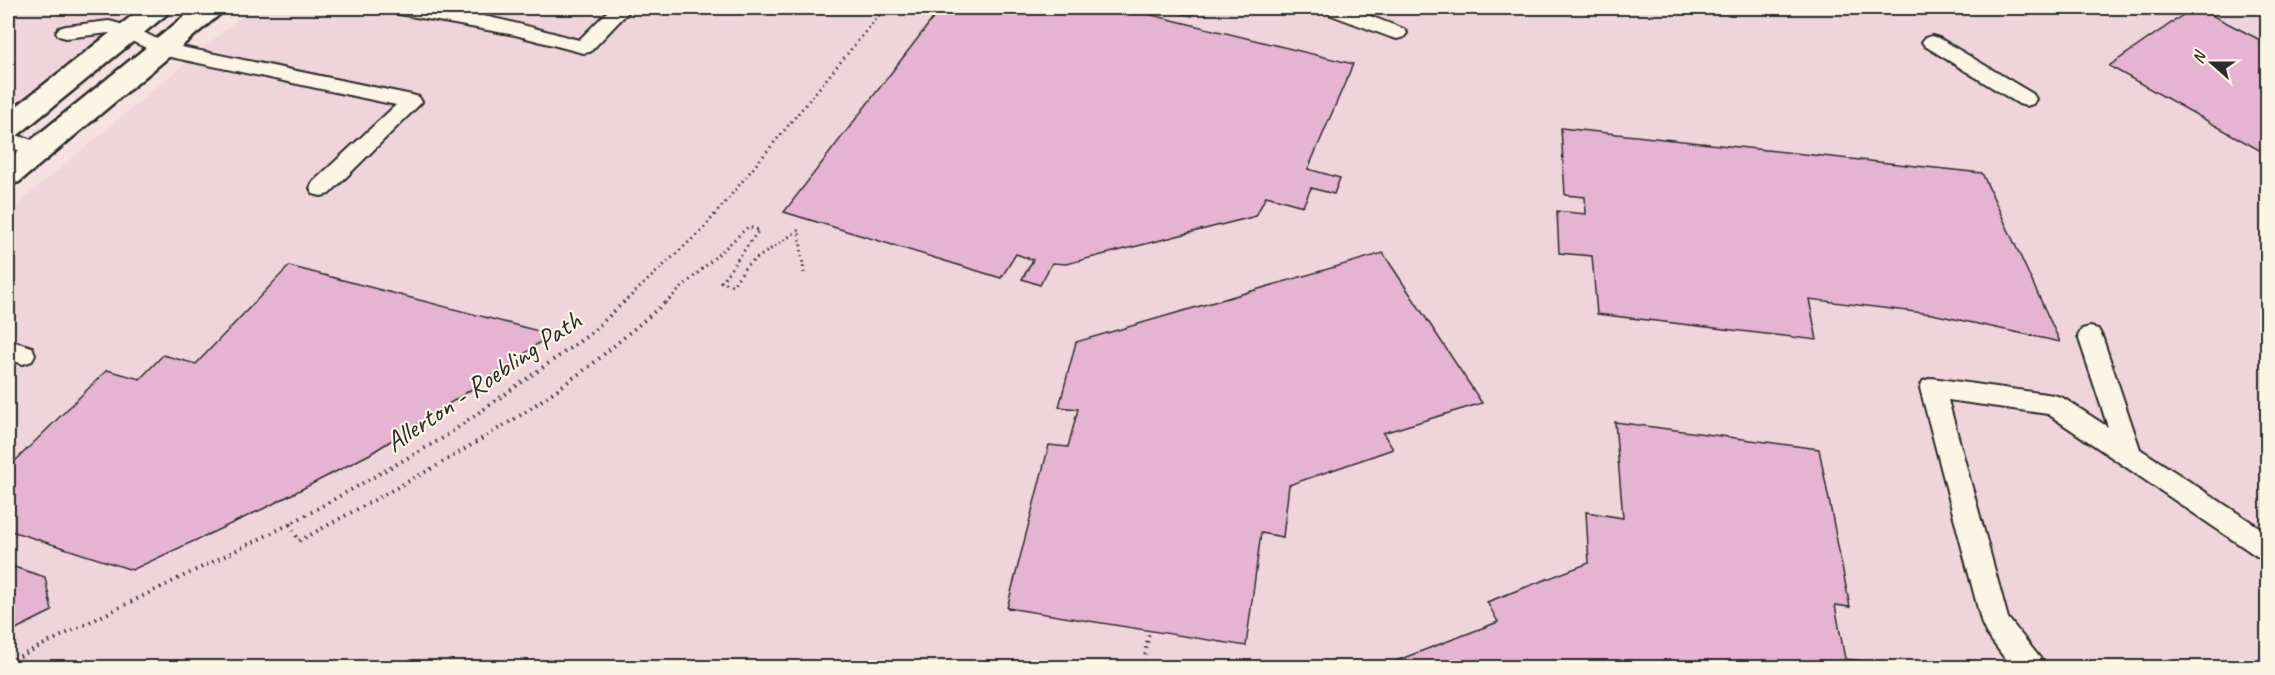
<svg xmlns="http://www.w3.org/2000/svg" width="2275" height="675" viewBox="0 0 2275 675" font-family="Caveat,sans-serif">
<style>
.built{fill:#f0d4dc}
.building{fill:#e5b4d3;stroke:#2b2b2b;stroke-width:1.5}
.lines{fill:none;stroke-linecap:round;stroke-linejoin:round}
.service-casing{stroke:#2b2b2b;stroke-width:4}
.secondary-casing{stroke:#2b2b2b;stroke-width:5}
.path-far1{stroke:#2b2b2b;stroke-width:3;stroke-dasharray:1.5 4;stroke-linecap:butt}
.path{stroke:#2b2b2b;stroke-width:4;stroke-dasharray:1.5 5;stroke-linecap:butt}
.service{fill:#fcf5e5;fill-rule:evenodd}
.secondary{fill:#fcf5e5;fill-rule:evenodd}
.labels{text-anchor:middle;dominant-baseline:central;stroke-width:4.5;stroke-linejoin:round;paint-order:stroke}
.street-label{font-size:28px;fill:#2b2b2b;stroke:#fcf5e5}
</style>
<rect width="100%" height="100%" fill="#f5e2e0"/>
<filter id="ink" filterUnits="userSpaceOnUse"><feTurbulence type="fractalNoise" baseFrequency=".0167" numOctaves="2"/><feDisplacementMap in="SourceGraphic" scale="12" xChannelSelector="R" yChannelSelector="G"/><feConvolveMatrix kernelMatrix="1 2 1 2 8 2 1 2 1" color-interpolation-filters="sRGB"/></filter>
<g filter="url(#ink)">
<g class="built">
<polygon points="8,8 142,8 8,112"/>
<polygon points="251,8 2267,8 2267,667 8,667 8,212"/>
</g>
<g class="building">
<polygon points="941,8 1123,8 1353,64 1308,169 1340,178 1334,194 1311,188 1303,206 1266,196 1256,216 1066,264 1052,263 1040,285 1022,279 1033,260 1016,254 1001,278 784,212"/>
<polygon points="1156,8 1197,8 1192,16"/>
<polygon points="2193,8 2198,8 2268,44 2268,155 2109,66"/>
<polygon points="1561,128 1982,173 2060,342 1932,314 1809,299 1817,340 1597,314 1592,256 1559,253 1557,211 1586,214 1585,197 1565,195"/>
<polygon points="1383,253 1482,403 1383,433 1393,449 1289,485 1283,537 1261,533 1246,646 1007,608 1049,445 1068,447 1078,409 1059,407 1076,342"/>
<polygon points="289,266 550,334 513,363 370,454 267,507 132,570 8,530 8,468 107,370 140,379 163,355 196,364"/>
<polygon points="1615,422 1819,449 1850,607 1835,605 1845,659 1873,662 1874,668 1386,668 1385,665 1498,622 1487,602 1589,563 1586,512 1623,518"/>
<polygon points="8,565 45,577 52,611 8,633"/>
</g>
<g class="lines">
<g class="service-casing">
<g id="service">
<path d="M389,8C447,2 523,25 579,40L611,8H632L590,52L583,53L515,35L399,14L392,12Z"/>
<polygon points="1331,8 1349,8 1404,29 1407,33 1404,37 1397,39 1390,37 1331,15 1328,11"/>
<polygon points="109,21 135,28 167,44 412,95 419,97 422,102 329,194 321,196 313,194 310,188 313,182 396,105 161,55 121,36 109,33 66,38 59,36 56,32 59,28 66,26"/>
<polygon points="1932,36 1939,38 2033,94 2036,99 2033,104 2026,106 2019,104 1925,46 1922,42 1925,38"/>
<polygon points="8,133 47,144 50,149 47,154 39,156 8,147"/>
<polygon points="2090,327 2098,329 2102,336 2140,449 2268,533 2268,560 2258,557 2048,414 1948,400 2008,618 2040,658 2044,668 2012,668 1986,633 1982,624 1920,388 1923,381 1932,378 2054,395 2063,398 2108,427 2078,336 2082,329"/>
<polygon points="8,340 32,347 35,354 32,361 23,364 8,359"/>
</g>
</g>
<g class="secondary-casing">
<g id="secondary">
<polygon points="142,8 171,8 167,14 18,135 8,138 8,113"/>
<polygon points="195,8 224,8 220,14 19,182 8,185 8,159"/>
</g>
</g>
<g class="path-far1">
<polyline points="623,303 703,229 885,8"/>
<polyline points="665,303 748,227 759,230 721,282 733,285 747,265 799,230 804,273"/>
</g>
<g class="path">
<polyline points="290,524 299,541 440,464 521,415 590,366 667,301"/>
<polyline points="8,662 290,524 443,438 590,334 625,301"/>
<polyline points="1143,668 1149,631"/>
</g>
<use href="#service" class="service"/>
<use href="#secondary" class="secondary"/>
</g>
</g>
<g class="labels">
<g class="street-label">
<text transform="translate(483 381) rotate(-34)">Allerton - Roebling Path</text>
</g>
</g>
<rect width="2275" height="675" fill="none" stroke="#fcf5e5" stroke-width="30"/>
<rect x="15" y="15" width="2245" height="645" fill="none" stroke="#2b2b2b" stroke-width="2" filter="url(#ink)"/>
<g transform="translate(2212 63) rotate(291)" stroke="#fcf5e5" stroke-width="4.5" paint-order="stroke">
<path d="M0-4.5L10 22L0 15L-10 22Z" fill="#2b2b2b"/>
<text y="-9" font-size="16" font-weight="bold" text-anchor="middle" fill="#2b2b2b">N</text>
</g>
</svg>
